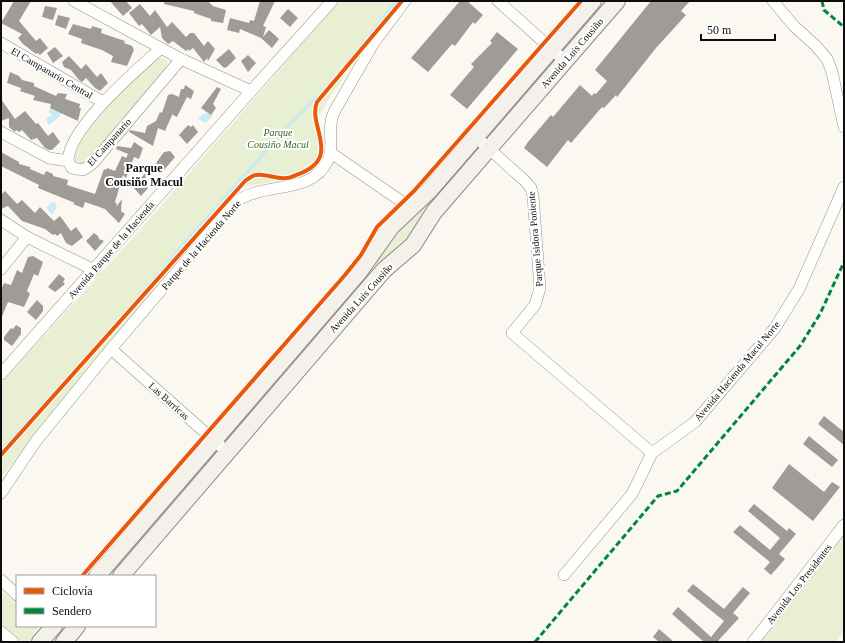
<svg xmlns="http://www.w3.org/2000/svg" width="845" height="643" viewBox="0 0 845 643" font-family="'Times New Roman',serif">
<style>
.green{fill:#e8efd3}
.water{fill:#c9ebf4}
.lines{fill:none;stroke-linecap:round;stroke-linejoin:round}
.stream{stroke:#c9ebf4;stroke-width:3}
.building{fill:#9e9b98}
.street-casing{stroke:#949390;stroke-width:12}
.secondary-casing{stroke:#8b8987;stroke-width:18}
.street{stroke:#fefefd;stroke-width:11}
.secondary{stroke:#f4f1ea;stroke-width:16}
.quiet{stroke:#00873e;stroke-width:3;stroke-dasharray:6 3;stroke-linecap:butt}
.cycleway-casing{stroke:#fff;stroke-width:6}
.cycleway{stroke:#e8590c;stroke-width:4}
.labels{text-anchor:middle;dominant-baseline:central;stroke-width:4;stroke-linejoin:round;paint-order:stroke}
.street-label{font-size:10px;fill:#0d0d0d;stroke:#fff}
.park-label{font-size:10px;font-style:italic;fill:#36641f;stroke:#fff}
.quarter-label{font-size:12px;font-weight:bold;fill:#0d0d0d;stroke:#fff}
</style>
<rect width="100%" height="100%" fill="#fbf8f2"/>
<g class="green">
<polygon points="339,1 399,1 369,41 328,100 318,119 321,134 320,154 316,165 312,170 304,176 294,179 246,186 234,196 120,329 1,478 1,383 133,238"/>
<polygon points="600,1 610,1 564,51 562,49"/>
<path d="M160,58L165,59L168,63L163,75L83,166L73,163C73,125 128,84 155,61Z"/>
<polygon points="549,61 545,74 488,139 486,136"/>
<polygon points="479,149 419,228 320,332 319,327 400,225 468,157"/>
<polygon points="311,340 312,341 303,356 234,434 228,427"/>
<polygon points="197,472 191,483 113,576 102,576"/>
<polygon points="844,535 844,631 835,642 760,642"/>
<path d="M1,591L17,604V626H39L29,642C16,642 10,634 1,625Z"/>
</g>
<g class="water">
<polygon points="50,108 61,113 59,117 49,125 46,120 49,116 51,116 52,114 49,113"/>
<polygon points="208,113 213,116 205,123 198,118 202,115"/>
<polygon points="54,201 57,207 52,215 46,207"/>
</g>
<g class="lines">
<polyline class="stream" points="1,451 121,319 180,248 289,125 338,76 396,1"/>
</g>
<g class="building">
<polygon points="14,1 31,1 19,21 36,41 40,38 48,48 40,55 38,53 36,54 23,44 18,38 22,34 1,23"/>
<polygon points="110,1 126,1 132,8 123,16"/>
<polygon points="164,1 208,1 213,6 226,10 223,23 211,21 211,19 194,13 194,11 164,4"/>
<polygon points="260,1 275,1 263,26 266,27 263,37 269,30 279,39 272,48 261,38 240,29 239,33 227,30 230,18 249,23 250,20 254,21"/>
<polygon points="460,1 467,1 483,15 475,24 473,22 455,46 452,44 428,72 411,58"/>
<polygon points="651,1 690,1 681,11 686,15 656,48 617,97 616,95 604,108 602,107 571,143 568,140 547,167 524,148 528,142 551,115 553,117 580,85 592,96 594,93 596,94 607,81 595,70"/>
<polygon points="140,4 150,16 155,10 167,27 172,22 186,37 190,33 194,33 204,46 208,41 215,49 208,61 207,58 204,62 193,48 189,51 188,49 186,51 173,41 168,44 162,38 160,27 151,35 142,24 139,26 129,13"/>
<polygon points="45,6 57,8 53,20 42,17"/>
<polygon points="288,9 298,18 290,27 280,18"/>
<polygon points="58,15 70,18 66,29 55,25"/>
<polygon points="73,24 91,29 92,26 102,29 101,33 125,41 124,43 132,46 134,50 127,66 111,62 113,56 102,50 81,43 82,39 68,34"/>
<polygon points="497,32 518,49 467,109 450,95 474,67 471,64 492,43 490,41"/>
<polygon points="55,47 63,56 53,63 47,53"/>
<polygon points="229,49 236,58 227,67 224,68 216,60"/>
<polygon points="248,55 256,63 248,72 241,61"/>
<polygon points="69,56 81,69 86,64 97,77 101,73 108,83 100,91 95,88 86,78 82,82 79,80 71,70 64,67 62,62"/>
<polygon points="10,72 19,76 22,80 34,83 34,86 56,96 58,93 67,94 65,99 80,104 79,108 81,108 78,121 50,108 51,104 33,100 35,96 20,91 21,88 7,83"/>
<polygon points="185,85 194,91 191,99 187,97 177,117 173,115 173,113 165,131 158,128 153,146 129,132 130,130 145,133 147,126 156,121 160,112 162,113 168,95 172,94 179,97 181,89 184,89"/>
<polygon points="217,87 221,89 213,104 216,108 211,115 201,108"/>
<polygon points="1,99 15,119 25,111 36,124 38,123 48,136 53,132 60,142 52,150 49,150 45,148 37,138 31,140 22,130 19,132 16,130 15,132 9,127 9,118 1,121"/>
<polygon points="188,125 191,127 193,125 198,132 187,144 179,135"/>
<polygon points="134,142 143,148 139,159 134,157 126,178 123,175 115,202 117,204 116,207 122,199 121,211 125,214 119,223 105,209 85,202 83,208 73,204 75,203 38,188 39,185 1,166 1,152 19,162 19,164 30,167 30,169 44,175 46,171 53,174 53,176 68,180 67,185 95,194 104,169 106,170 107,168 115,171 122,156 126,158 128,154 116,149 117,146 131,148"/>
<polygon points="170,151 175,157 164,170 156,163 164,152"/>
<polygon points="147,171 144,184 148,188 141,196 133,187"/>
<polygon points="5,191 17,204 22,200 35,213 40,207 54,221 60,216 71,231 76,227 83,237 72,246 66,243 61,233 57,236 55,234 53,235 45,229 22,221 8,206 1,209 1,195"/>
<polygon points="94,233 98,236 99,239 104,241 95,251 86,241"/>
<polygon points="33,256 43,262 38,276 34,274 27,291 30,294 24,307 8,302 1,319 1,290 4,283 11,285 17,270 22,273 28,257"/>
<polygon points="59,274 65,279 63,282 65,284 55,292 48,287"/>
<polygon points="37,300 43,306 43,311 36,320 27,312"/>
<polygon points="16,325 21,328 21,334 12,346 4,340 4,337 11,328 13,329"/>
<polygon points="824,416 844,432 844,445 818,424"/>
<polygon points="809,436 838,460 832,467 803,444"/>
<polygon points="789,464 824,492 832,482 840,487 813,521 772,488"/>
<polygon points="754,504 787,531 789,528 796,534 779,554 785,559 771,575 764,569 770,562 733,532 740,525 770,550 780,538 748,511"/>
<polygon points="693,584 724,609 743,587 750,593 733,613 739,618 717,642 704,642 672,614 678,607 711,637 724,621 687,591"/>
<polygon points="659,629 674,642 659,642 653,637"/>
</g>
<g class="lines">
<g class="street-casing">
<g id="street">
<polyline points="74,1 181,59 251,91"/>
<polyline points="498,1 565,61"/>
<polyline points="773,1 794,26 816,46 827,59 832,72 844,127"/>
<polyline points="1,43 103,102"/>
<path d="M161,48C136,71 69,127 68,161L72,168L83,170L93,163L181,59"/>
<polyline points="1,132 49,158 68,161"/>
<polyline points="476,137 525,181 531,188 533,196 540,288 535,305 512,333 652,453"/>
<polyline points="331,153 411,208"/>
<polyline points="1,220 27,237 94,270"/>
<polyline points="1,269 27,237"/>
<polyline points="111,349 227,452"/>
<polyline points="1,374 251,91 332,1"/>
<path d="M1,493L36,441L111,349L235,203C263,180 311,197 328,160C335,145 326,130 334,112L373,44L405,1"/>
<polyline points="564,575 632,494 652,453 695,422 775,328 799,289 844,187"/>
<polyline points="1,580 17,595"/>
<polyline points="1,632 13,642"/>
<polyline points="753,642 844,525"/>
</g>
</g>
<g class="secondary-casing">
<g id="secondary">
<polyline points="97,576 359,272 391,227 429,191 593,1"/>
<polyline points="121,576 384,270 413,245 434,212 617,1"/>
<polyline points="40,642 54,626"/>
<polyline points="64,642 77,626"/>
</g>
</g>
<use href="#street" class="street"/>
<use href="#secondary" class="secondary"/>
<g class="quiet">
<polyline points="822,1 824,10 844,27"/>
<polyline points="535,642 658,496 677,491 800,346 820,314 844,262"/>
</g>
<g class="cycleway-casing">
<g id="cycleway">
<path d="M1,455L245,181C248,179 253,175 256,175C266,173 277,180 287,178C291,178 295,175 299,174C343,157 307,126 317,102L402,1"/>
<polyline points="82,576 345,275 361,255 377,227 414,191 581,1"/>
</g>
</g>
<use href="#cycleway" class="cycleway"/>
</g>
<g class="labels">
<g class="street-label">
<text transform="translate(572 53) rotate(-49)">Avenida Luis Cousiño</text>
<text transform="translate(52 73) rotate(30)">El Campanario Central</text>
<text transform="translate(109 142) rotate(-48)">El Campanario</text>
<text transform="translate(535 239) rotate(-95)">Parque Isidora Poniente</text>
<text transform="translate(201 245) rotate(-49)">Parque de la Hacienda Norte</text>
<text transform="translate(111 250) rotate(-49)">Avenida Parque de la Hacienda</text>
<text transform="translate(361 298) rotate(-48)">Avenida Luis Cousiño</text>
<text transform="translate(737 371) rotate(-50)">Avenida Hacienda Macul Norte</text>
<text transform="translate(169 401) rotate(42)">Las Barricas</text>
<text transform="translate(799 584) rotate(-52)">Avenida Los Presidentes</text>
</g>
<g class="park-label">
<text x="278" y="132">Parque<tspan x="278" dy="12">Cousiño Macul</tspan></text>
</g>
<g class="quarter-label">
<text x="144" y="168">Parque<tspan x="144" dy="14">Cousiño Macul</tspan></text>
</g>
</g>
<rect width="845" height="643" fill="none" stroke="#0d0d0d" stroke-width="4"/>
<rect x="16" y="575" width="140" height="52" fill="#ffffff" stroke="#9e9e9e"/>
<rect x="24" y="588" width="20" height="6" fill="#e8590c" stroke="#9e9e9e"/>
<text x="52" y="595" font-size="12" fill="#0d0d0d">Ciclovía</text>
<rect x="24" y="608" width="20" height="6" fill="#00873e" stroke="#9e9e9e"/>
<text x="52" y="615" font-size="12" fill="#0d0d0d">Sendero</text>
<path d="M701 34v6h74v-6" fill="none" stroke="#0d0d0d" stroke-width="2"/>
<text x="707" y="34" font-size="12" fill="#0d0d0d" stroke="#ffffff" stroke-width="3" paint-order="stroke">50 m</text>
</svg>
